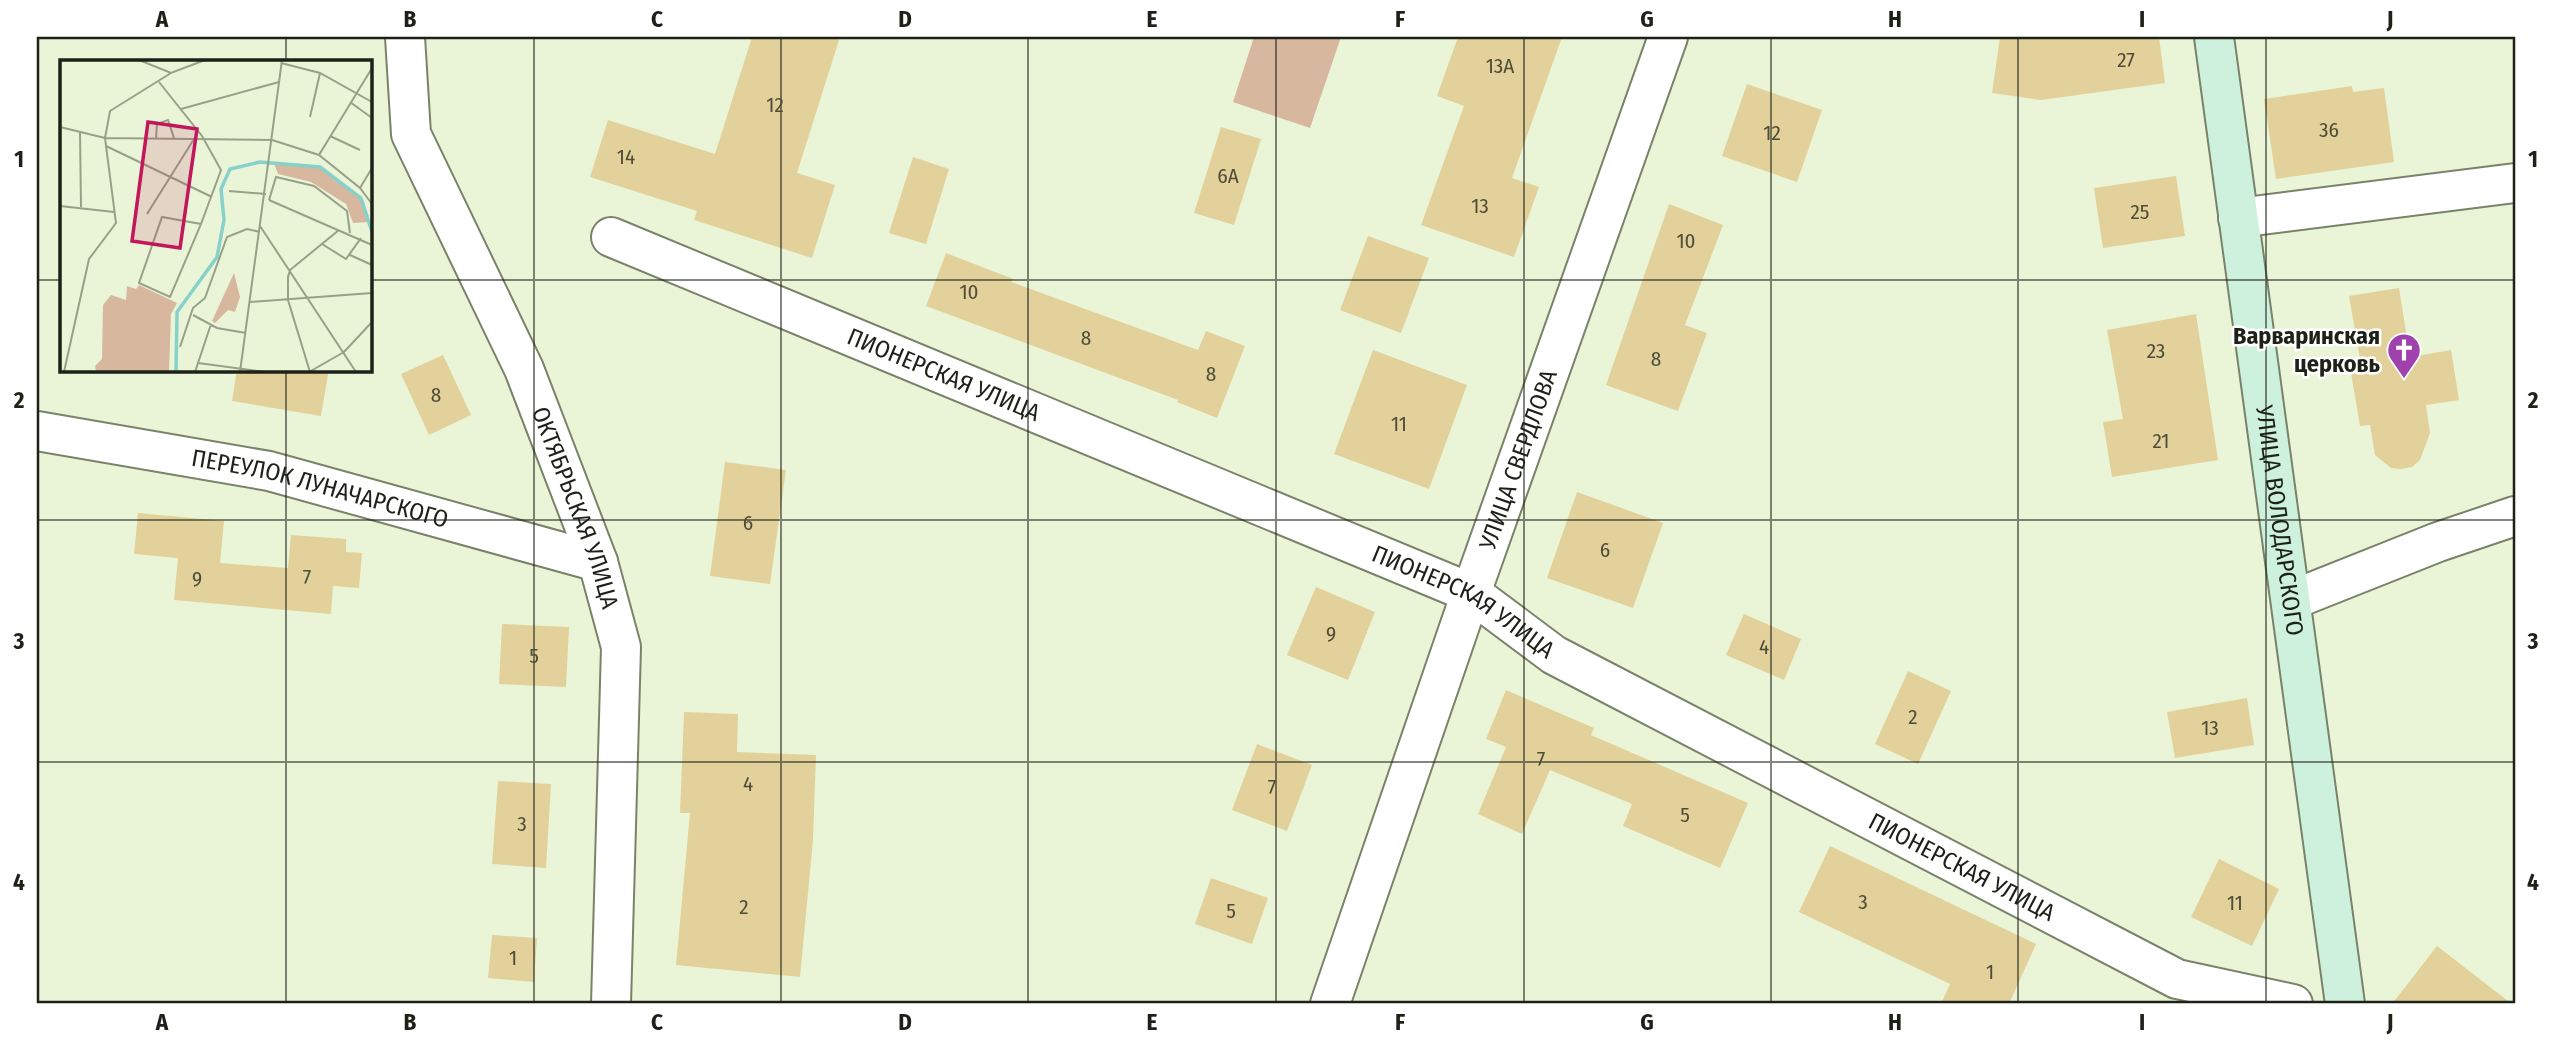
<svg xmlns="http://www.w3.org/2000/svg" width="2552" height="1041" viewBox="0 0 2552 1041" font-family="'Fira Sans Condensed',sans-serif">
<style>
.green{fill:#d7b79e}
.building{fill:#e3d19b}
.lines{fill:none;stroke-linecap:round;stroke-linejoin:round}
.street-casing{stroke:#798369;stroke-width:42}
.secondary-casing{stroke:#798369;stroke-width:42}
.street{stroke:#fff;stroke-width:38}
.secondary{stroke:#cdf1dd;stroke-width:38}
.grid{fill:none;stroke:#1d2117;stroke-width:2;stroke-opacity:0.55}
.labels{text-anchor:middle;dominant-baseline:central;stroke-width:5;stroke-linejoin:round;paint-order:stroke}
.number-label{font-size:21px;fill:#4e4d38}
.poi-label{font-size:24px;font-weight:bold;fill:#1d2117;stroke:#fff;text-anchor:end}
.street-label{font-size:24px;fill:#1d2117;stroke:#fff}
.inset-river{fill:none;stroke:#88d1cb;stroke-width:3.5}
.inset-road{fill:none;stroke:#98a08a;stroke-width:2}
.view{fill:#c2185b;fill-opacity:0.15;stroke:#c2185b;stroke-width:3.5}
.inset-edge{fill:none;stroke:#1d2117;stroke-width:3.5}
.neatline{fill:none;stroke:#1d2117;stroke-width:2.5}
.grid-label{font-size:23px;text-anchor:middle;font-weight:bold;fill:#1d2117}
</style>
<rect width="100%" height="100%" fill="#eaf5d7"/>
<polygon class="green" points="1254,37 1341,37 1310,128 1233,102"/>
<g class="building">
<polygon points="752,37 840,37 797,173 835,185 812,258 694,220 697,211 590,177 608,120 715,154"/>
<polygon points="1458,37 1562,37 1512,178 1539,187 1514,257 1421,225 1464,106 1437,96"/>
<polygon points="2000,37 2159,37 2165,83 2041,100 1992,93"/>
<polygon points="1747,84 1822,110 1797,182 1722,156"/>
<polygon points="2352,86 2353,92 2384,88 2394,162 2276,179 2264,99"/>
<polygon points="1221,127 1261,139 1234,225 1194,213"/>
<polygon points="913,157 949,169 926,244 889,233"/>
<polygon points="2176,176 2185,236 2103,248 2094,188"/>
<polygon points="1669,204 1723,225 1685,325 1707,333 1678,411 1606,385"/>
<polygon points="1368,236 1429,258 1401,333 1340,310"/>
<polygon points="946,253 1013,279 1011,282 1198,350 1206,331 1245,346 1217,418 1177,402 1178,400 926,306"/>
<polygon points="2399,288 2410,357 2451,350 2459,400 2426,405 2430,433 2420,460 2412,467 2401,469 2391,468 2375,455 2370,425 2360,426 2349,361 2360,359 2349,296"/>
<polygon points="2196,314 2218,460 2112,477 2103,422 2123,419 2107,330"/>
<polygon points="1373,350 1467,385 1429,489 1334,454"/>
<polygon points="443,355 471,415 429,435 401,374"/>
<polygon points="237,369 329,369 321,416 232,401"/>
<polygon points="725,462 786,470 770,584 710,576"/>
<polygon points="1577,492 1663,523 1633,608 1547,578"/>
<polygon points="138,513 224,521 220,563 288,568 291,535 346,539 346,552 362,553 359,588 333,586 331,614 174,600 178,558 134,554"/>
<polygon points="1316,587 1375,612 1348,680 1287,655"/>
<polygon points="1744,614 1801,639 1784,680 1726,655"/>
<polygon points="502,624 569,627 566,687 499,684"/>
<polygon points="1908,671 1951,691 1918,764 1875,744"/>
<polygon points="1506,690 1594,728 1591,735 1748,803 1720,868 1623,826 1632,804 1550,770 1522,834 1478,814 1506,747 1486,739"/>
<polygon points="2247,698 2254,745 2175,758 2167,712"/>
<polygon points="684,712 738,714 737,752 816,755 813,840 800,977 676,965 690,813 680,813"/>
<polygon points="1257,744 1312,765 1287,831 1232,810"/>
<polygon points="498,781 551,784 546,868 492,864"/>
<polygon points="1830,846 2036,944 2009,1004 1941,1004 1950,984 1799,912"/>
<polygon points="2219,859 2279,889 2252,946 2191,917"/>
<polygon points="1211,878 1268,898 1252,944 1195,924"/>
<polygon points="492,935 537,938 534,982 488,978"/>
<polygon points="2437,946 2512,1004 2392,1004"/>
</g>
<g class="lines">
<g class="street-casing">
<g id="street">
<path id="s1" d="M405,37L411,134L524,369L598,562L621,647L611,1004"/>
<polyline points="2238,218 2515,183"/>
<path id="s2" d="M611,237L1471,593L1554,655L2177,979L2293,1004"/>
<path id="s3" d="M37,431L269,471L598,562"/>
<polyline points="2292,600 2438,542 2515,516"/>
<path id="s4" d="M1330,1004L1471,593L1668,37"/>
</g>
</g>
<g class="secondary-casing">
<g id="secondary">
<path id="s5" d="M2214,37L2345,1004"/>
</g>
</g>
<use href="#street" class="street"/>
<use href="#secondary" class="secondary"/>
</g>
<path class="grid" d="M286,37V61M534,37V1004M781,37V1004M1028,37V1004M1276,37V1004M1524,37V1004M1771,37V1004M2018,37V1004M2266,37V1004M37,280H61M369,280H2515M286,369V1004M37,520H2515M37,762H2515"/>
<defs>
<g id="church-pin" transform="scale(1.75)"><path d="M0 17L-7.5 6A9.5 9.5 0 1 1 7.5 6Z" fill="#9f42ac" stroke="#fff"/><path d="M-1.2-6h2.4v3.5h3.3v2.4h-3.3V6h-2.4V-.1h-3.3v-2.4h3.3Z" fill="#fff"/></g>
</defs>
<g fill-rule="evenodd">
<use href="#church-pin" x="2404" y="350"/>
</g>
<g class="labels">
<g class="number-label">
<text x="2126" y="60">27</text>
<text x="1500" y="66">13А</text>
<text x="775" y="105">12</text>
<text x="2329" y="130">36</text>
<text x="1772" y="133">12</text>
<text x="626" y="157">14</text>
<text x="1228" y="176">6А</text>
<text x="1480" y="206">13</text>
<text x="2140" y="212">25</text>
<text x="1686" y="241">10</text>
<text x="969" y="292">10</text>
<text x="1086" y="338">8</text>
<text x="2156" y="351">23</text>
<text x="1656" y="359">8</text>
<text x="1211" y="374">8</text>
<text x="436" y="395">8</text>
<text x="1399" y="424">11</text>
<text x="2161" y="441">21</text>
<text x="748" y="523">6</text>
<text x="1605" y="550">6</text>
<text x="307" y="577">7</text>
<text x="197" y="579">9</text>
<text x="1331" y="634">9</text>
<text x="1764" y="647">4</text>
<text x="534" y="656">5</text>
<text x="1913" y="717">2</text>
<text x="2210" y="728">13</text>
<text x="1541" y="759">7</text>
<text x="748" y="784">4</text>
<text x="1272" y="787">7</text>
<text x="1685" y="815">5</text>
<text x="522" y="824">3</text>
<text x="1863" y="902">3</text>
<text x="2235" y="903">11</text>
<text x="744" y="907">2</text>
<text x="1231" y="911">5</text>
<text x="513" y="958">1</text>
<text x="1990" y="972">1</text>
</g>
<g class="poi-label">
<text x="2380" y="336">Варваринская<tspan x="2380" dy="28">церковь</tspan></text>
</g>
<g class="street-label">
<text stroke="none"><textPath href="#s2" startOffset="360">ПИОНЕРСКАЯ УЛИЦА</textPath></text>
<text stroke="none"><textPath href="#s4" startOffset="576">УЛИЦА СВЕРДЛОВА</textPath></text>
<text stroke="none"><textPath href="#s3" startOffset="289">ПЕРЕУЛОК ЛУНАЧАРСКОГО</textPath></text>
<text stroke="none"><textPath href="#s1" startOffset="506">ОКТЯБРЬСКАЯ УЛИЦА</textPath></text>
<text stroke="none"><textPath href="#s5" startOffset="488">УЛИЦА ВОЛОДАРСКОГО</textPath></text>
<text stroke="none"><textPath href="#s2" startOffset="928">ПИОНЕРСКАЯ УЛИЦА</textPath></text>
<text stroke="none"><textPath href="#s2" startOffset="1494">ПИОНЕРСКАЯ УЛИЦА</textPath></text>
</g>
</g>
<g transform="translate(60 60)">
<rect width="312" height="312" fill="#eaf5d7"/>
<path d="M214,103L260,107L301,138L310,162L293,163L286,144L251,122L218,114ZM174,213L180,237L175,252L168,250L155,263L152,261ZM79,225L117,243L111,254L109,311H36L35,306L42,299L43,245L51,235L66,240L67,226L76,229Z" fill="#d7b79e"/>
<path class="inset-river" d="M116,312L117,252L157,197L164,160L161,129L170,109L200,102L260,107L301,138L312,172"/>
<path class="inset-road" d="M79,0L111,13L145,0M221,3L260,13L312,42M99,22L142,76L161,110L141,164L110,237L79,223L102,157L141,164M290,42L312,58M121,49L219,22M250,57L260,13M0,67L45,78L212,80M20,72L21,147M270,76L300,90M96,79L97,64L108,60L114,78M212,80L259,95L300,128L312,144M46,86L152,137M259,95L312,8M300,128L312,108M169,131L206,134M209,140L216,117L254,126L287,151L290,173M209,140L312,185M0,146L54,152M87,154L134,79M200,166L296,312M262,184L286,199L301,178M290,195L312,205M190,242L312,233M133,255L157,268L186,273M120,287L133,248L145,238L167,177L187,169L200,172M138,303L205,312M4,312L29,199L56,163L45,78L50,51L111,13M135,312L151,264M180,312L222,0M249,312L284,292L312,262M250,312L228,240V217L230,210L279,170"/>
<path class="view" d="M88,62L137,69L120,188L72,181Z"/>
<rect width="312" height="312" class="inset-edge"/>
</g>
<rect width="2552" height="1041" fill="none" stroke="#ffffff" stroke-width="77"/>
<rect x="38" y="38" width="2476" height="964" class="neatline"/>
<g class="grid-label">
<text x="162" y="27">A</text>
<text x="410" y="27">B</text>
<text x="657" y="27">C</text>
<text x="905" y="27">D</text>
<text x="1152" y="27">E</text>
<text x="1400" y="27">F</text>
<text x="1647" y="27">G</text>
<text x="1895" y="27">H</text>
<text x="2142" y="27">I</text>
<text x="2390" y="27">J</text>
<text x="19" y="167">1</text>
<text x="2533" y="167">1</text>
<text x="19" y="408">2</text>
<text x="2533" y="408">2</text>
<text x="19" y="649">3</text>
<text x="2533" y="649">3</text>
<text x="19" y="890">4</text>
<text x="2533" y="890">4</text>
<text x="162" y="1030">A</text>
<text x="410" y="1030">B</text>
<text x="657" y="1030">C</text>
<text x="905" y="1030">D</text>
<text x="1152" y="1030">E</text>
<text x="1400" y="1030">F</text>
<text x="1647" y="1030">G</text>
<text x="1895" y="1030">H</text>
<text x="2142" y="1030">I</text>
<text x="2390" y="1030">J</text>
</g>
</svg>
